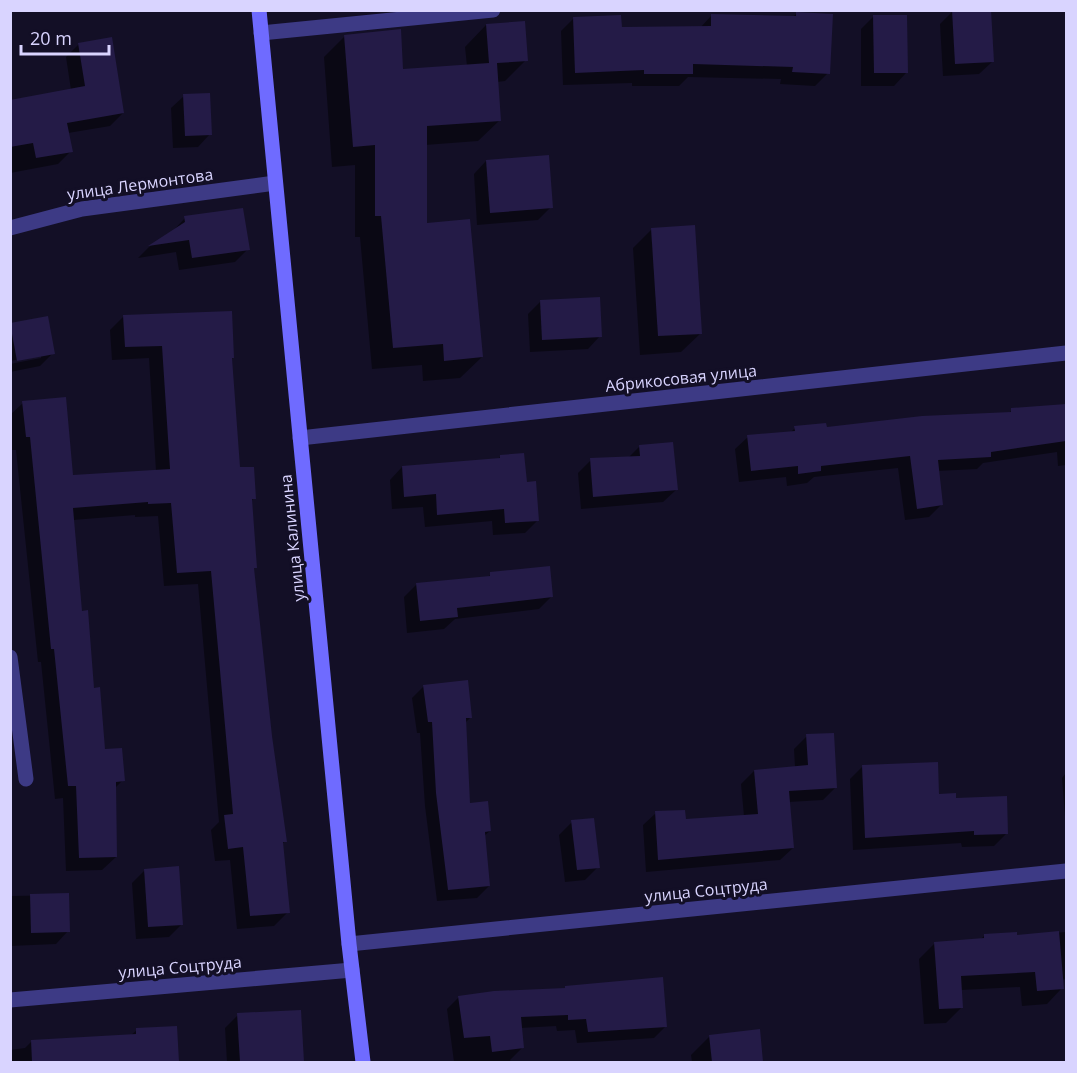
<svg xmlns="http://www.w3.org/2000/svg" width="1077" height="1073" viewBox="0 0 1077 1073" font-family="'Open Sans',sans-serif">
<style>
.shadow{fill:#0007}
.building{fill:#241b47}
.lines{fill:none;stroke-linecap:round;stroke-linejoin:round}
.street{stroke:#3d3a85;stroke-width:15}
.secondary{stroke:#6f6bff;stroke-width:15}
.labels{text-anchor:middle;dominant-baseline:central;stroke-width:6;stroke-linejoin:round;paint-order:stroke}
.street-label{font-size:16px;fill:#d9d4ff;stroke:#130f26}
</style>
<rect width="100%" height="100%" fill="#130f26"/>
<g class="shadow">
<polygon points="953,11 992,62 979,74 943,76 940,24"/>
<polygon points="797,13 828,73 815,86 780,84 781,79 688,77 679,86 632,86 632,83 563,85 561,31 573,19 620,29 700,28 711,16 793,17"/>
<polygon points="874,16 906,73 894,86 861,86 861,29"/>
<polygon points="486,25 526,60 505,81 497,82 500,120 478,141 425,145 425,225 482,357 460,378 423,381 422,365 372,369 360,237 355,237 355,165 332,167 324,57 345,36 402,71 467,66 465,47"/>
<polygon points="79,44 123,113 110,126 68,133 71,151 58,164 10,173 10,102 71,90 66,57"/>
<polygon points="184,96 210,134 198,147 173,148 171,108"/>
<polygon points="486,161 551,207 538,220 477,225 474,174"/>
<polygon points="185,218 248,249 235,262 179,270 176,252 138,258 149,247 172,232"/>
<polygon points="652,229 701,333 681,352 640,355 633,248"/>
<polygon points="541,301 600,336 588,349 530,352 528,314"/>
<polygon points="124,316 233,358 231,359 239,469 254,498 250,502 255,567 253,569 270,736 285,841 281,845 288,912 274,926 237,929 230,860 215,861 211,830 219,822 198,584 164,586 158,516 135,517 135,515 73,520 80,612 103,751 123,780 114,789 116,857 102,870 66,871 63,798 55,799 41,662 38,662 16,450 12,450 10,415 23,403 72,476 156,471 149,358 112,360 110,330"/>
<polygon points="10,325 53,353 40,366 10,372 10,364 41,358 41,355 10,361"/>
<polygon points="1066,405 1066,465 1058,466 1057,452 983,463 977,469 937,471 941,505 929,517 905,520 898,468 814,477 807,483 787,486 786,477 739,482 735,449 748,437 790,433 795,428 825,428 1008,414 1012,410"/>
<polygon points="639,447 676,490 663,502 581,509 578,473 591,460 628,458"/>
<polygon points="500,457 525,483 538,520 525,533 493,535 492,521 425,527 423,507 392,509 390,480 402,467 498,459"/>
<polygon points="491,574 552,596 539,609 455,619 444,629 407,633 404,597 417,584 487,578"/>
<polygon points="424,686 471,717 465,723 468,805 490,831 484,836 489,886 477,898 437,901 425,806 420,733 417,733 412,698"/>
<polygon points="807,736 836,787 823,800 789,802 793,848 780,860 646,872 643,825 656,813 684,821 744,816 741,784 754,771 795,767 794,749"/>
<polygon points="863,766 938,796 955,800 1007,833 994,846 962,847 961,843 853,850 850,779"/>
<polygon points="1066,773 1066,829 1062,778"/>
<polygon points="572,822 598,867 585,880 565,882 559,835"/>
<polygon points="144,871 182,924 169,937 136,939 132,883"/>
<polygon points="67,895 68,931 56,944 10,946 10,896"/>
<polygon points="1066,932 1066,979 1062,980 1062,988 1047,1004 1022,1006 1020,987 961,990 962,1007 946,1023 924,1024 919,959 935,943 980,940 985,935 1015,936"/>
<polygon points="459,997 666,1026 654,1038 577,1043 575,1030 557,1031 556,1026 520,1028 523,1047 510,1060 511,1062 454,1062 447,1009"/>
<polygon points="299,1012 302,1062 227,1062 225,1028 238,1015"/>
<polygon points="175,1028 177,1062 10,1062 10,1050 25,1048 32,1041 130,1036 137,1030"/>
<polygon points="758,1031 762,1062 692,1062 691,1055 710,1036"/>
</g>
<g class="building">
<polygon points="952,10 991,10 994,62 955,64"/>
<polygon points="796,12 833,14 830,74 792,72 793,67 693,64 693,74 644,74 644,70 575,73 573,17 621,15 622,27 711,26 711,14 796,16"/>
<polygon points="873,15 907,15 908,73 874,73"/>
<polygon points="525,21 528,61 497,63 501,121 427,126 427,223 470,219 483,357 444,361 443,344 393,348 381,216 375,216 375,145 353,147 344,35 401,29 403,69 489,63 486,24"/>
<polygon points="112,37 124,113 67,123 73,152 36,158 33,143 10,147 10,100 85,86 78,43"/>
<polygon points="210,93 212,135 185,136 183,94"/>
<polygon points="549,155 553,208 490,213 486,160"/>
<polygon points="243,208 250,250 192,258 189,240 148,246 185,222 184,216"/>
<polygon points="695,225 702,334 658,336 651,228"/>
<polygon points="600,297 602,337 542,340 540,300"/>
<polygon points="232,311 234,358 232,358 240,467 254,467 256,499 252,499 257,568 254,568 272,736 287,842 283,842 290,913 250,916 243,847 228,849 224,815 233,814 211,571 177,573 171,503 148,504 148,502 73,508 82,611 88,610 94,688 100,687 105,749 122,748 125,781 116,782 117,857 79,858 76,786 68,786 54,649 51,649 30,437 26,437 22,401 66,397 73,475 170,469 162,346 125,347 123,315"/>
<polygon points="48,316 55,354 17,361 10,323"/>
<polygon points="1066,404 1066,441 991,452 991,457 938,460 943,505 917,509 910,456 821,466 821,471 798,474 798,466 751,471 747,435 795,431 794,426 826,423 827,427 922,416 1011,412 1011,408"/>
<polygon points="673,442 678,490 593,497 590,458 640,456 639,445"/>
<polygon points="524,453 527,482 536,481 539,521 505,523 504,509 437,515 436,494 404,497 402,466 500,458 500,455"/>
<polygon points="550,566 553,597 457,608 458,617 420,621 416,583 490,576 490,572"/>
<polygon points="468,680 472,718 466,718 470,803 488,801 491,831 485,832 490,886 448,890 436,793 432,722 428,722 423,685"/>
<polygon points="834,733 837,788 789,791 794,848 658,860 655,811 685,810 686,819 758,814 754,770 808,765 806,734"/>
<polygon points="938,762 939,794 956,793 956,798 1007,796 1008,834 974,835 974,831 865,838 862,765"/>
<polygon points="594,818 600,868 577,870 571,820"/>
<polygon points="179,866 183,925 148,927 144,869"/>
<polygon points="69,893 70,932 31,933 30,894"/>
<polygon points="1059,931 1064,989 1037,991 1035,972 961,976 963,1008 939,1009 934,942 984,938 984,934 1017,932 1017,935"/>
<polygon points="663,977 667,1027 588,1032 586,1019 568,1020 568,1015 521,1017 524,1048 492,1052 490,1036 464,1038 458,996 494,991 565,988 565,986"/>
<polygon points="301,1010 304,1062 240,1062 237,1013"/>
<polygon points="177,1026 179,1062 32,1062 31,1040 136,1034 136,1028"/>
<polygon points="760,1029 763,1062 712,1062 709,1035"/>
</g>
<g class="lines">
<g class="street">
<polyline points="261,33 493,10"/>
<polyline points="10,228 82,209 275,183"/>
<polyline points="300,438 1066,353"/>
<polyline points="10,657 26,779"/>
<polyline points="349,944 1066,871"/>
<polyline points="10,1000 352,970"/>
</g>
<polyline class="secondary" points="259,10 349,944 363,1062"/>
</g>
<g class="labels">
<g class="street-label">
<text transform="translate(140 184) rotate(-8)">улица Лермонтова</text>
<text transform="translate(681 378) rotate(-6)">Абрикосовая улица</text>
<text transform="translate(292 538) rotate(-96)">улица Калинина</text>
<text transform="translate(706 890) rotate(-6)">улица Соцтруда</text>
<text transform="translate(180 967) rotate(-5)">улица Соцтруда</text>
</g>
</g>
<rect width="1077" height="1073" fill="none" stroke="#d9d4ff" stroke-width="24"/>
<path d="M21 45v9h88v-9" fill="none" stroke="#d9d4ff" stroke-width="3"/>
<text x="30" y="45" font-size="18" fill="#d9d4ff" stroke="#130f26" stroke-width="4.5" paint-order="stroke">20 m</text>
</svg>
